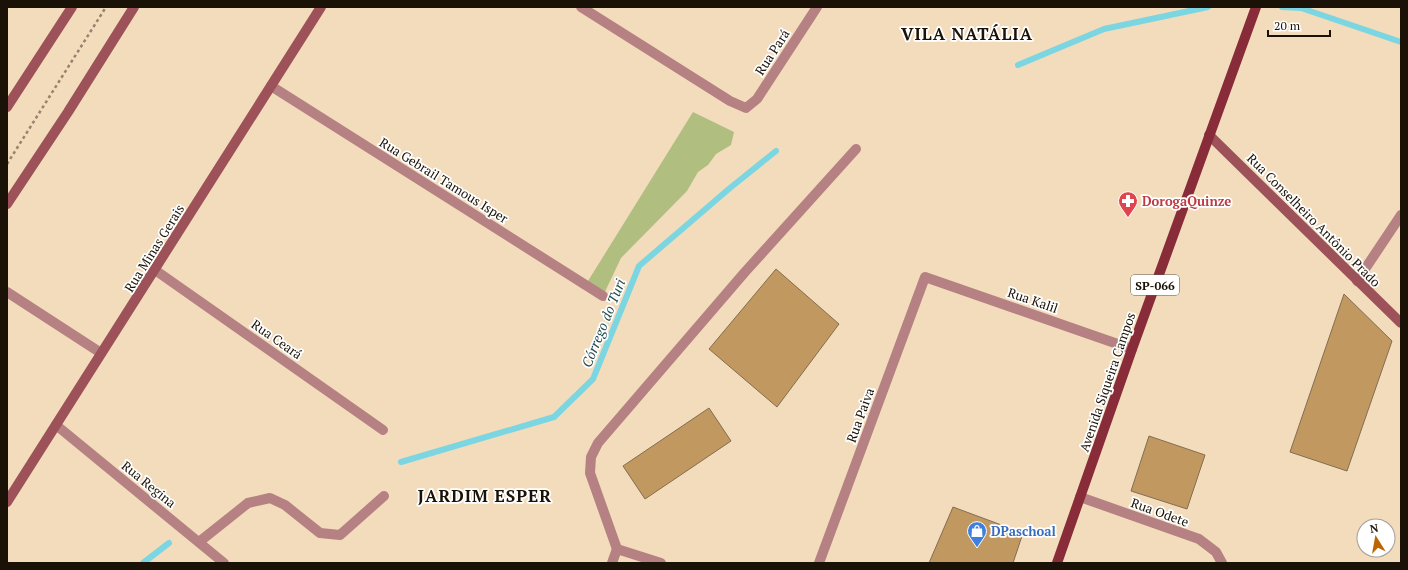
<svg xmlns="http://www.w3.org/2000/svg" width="1408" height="570" viewBox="0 0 1408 570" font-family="'PT Serif',serif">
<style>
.green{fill:#b0bf80}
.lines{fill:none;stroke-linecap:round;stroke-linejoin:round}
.stream{stroke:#7bd6e2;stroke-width:6}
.building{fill:#c1985f;stroke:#836e51}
.path{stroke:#94846d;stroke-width:2.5;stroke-dasharray:3 3;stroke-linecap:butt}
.lane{stroke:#b68183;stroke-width:10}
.street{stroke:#b68183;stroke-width:10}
.secondary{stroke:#9d5158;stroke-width:10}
.primary{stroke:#892c3a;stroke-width:10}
.labels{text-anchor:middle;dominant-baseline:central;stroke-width:3.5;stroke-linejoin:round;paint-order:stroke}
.shield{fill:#fff;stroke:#5f5951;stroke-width:1}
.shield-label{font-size:12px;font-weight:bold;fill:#1a1206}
.street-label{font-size:13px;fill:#1a1206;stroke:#fff}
.health-label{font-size:13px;font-weight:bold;fill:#be3a42;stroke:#fff;text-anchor:start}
.shop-label{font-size:13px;font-weight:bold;fill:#366cbe;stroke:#fff;text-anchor:start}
.water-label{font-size:14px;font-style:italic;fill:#214b51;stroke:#fff}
.district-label{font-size:17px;font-weight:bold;letter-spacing:1px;fill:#1a1206;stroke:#fff}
</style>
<rect width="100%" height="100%" fill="#f3dcbc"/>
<polygon class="green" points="693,112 734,132 731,145 716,154 708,165 698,172 687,191 621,258 603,296 588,281"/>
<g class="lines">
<g class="stream">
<polyline points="1282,7 1301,8 1401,42"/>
<polyline points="1018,65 1104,29 1208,7"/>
<polyline points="401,462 554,417 593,379 639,266 730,188 776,151"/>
<polyline points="143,563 169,543"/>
</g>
</g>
<g class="building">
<polygon points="776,269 839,324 777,407 709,349"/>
<polygon points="1344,294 1392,341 1347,471 1290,452"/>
<polygon points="709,408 731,441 645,499 623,466"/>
<polygon points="1149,436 1205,455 1187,509 1131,491"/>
<polygon points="953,507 1023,533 1013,563 929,563"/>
</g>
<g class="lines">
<polyline class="path" points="7,164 106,7"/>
<polyline class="lane" points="199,542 248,503 270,498 285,505 320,533 340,535 384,496"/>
<g class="street">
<polyline points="581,7 730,101 746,108 757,99 817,7"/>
<polyline points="271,86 603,296"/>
<polyline points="155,270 383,430"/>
<polyline points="1357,281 1401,215"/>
<polyline points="7,292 101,353"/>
<polyline points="56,425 224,563"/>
<polyline points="1080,497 1199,539 1216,552 1222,563"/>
<polyline points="617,549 590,473 591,457 598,443 745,272 856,149"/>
<polyline points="617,549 661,563"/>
<polyline points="612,563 617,549"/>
<polyline points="819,563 925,277 1132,349"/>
</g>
<g class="secondary">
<polyline points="7,107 72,7"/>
<polyline points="1209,135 1401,323"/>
<polyline points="7,204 68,112 134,7"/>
<polyline points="7,502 321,7"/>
</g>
<polyline class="primary" points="1057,563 1132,349 1256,7"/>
</g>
<defs>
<g id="pharmacy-pin" transform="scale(1)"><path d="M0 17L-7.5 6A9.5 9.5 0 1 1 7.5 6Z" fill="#e0444e" stroke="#fff"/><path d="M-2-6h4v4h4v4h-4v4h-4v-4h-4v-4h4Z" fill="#fff"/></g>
<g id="shop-pin" transform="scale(1)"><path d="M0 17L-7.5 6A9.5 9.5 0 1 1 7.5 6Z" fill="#3f7fe0" stroke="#fff"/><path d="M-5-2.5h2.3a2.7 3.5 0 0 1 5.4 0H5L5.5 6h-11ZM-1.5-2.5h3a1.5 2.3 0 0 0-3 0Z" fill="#fff"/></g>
</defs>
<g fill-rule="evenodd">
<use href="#pharmacy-pin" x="1128" y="201"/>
<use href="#shop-pin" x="977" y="531"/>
</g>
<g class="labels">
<rect class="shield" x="1131" y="275" width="48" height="20" rx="3"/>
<g class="shield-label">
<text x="1155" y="285">SP-066</text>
</g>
<g class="street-label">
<text transform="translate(772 52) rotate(-57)">Rua Pará</text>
<text transform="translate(444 180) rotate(32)">Rua Gebrail Tamous Isper</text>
<text transform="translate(1314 220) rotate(45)">Rua Conselheiro Antônio Prado</text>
<text transform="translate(154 248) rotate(-58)">Rua Minas Gerais</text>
<text transform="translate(1033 300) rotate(19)">Rua Kalil</text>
<text transform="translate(277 339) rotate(35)">Rua Ceará</text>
<text transform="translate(1107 382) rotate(-71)">Avenida Siqueira Campos</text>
<text transform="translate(860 415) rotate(-70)">Rua Paiva</text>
<text transform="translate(149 484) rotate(39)">Rua Regina</text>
<text transform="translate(1160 512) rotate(20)">Rua Odete</text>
</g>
<g class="health-label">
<text x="1142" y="201">DorogaQuinze</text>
</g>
<g class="shop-label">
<text x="991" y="531">DPaschoal</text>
</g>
<g class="water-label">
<text transform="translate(603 323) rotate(-68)">Córrego do Turi</text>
</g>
<g class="district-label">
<text x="967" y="33">VILA NATÁLIA</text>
<text x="485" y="495">JARDIM ESPER</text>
</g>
</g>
<rect width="1408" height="570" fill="none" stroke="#1a1206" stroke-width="16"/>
<g transform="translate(1376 538) rotate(349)"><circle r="19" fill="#ffffff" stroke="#a3a09b"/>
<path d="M0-3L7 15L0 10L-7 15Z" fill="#bd6403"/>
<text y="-6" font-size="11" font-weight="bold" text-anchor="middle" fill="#1a1206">N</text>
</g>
<path d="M1268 30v6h62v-6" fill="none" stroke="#1a1206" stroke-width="2"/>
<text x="1274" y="30" font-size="12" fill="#1a1206" stroke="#ffffff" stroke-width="3" paint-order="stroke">20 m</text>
</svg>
